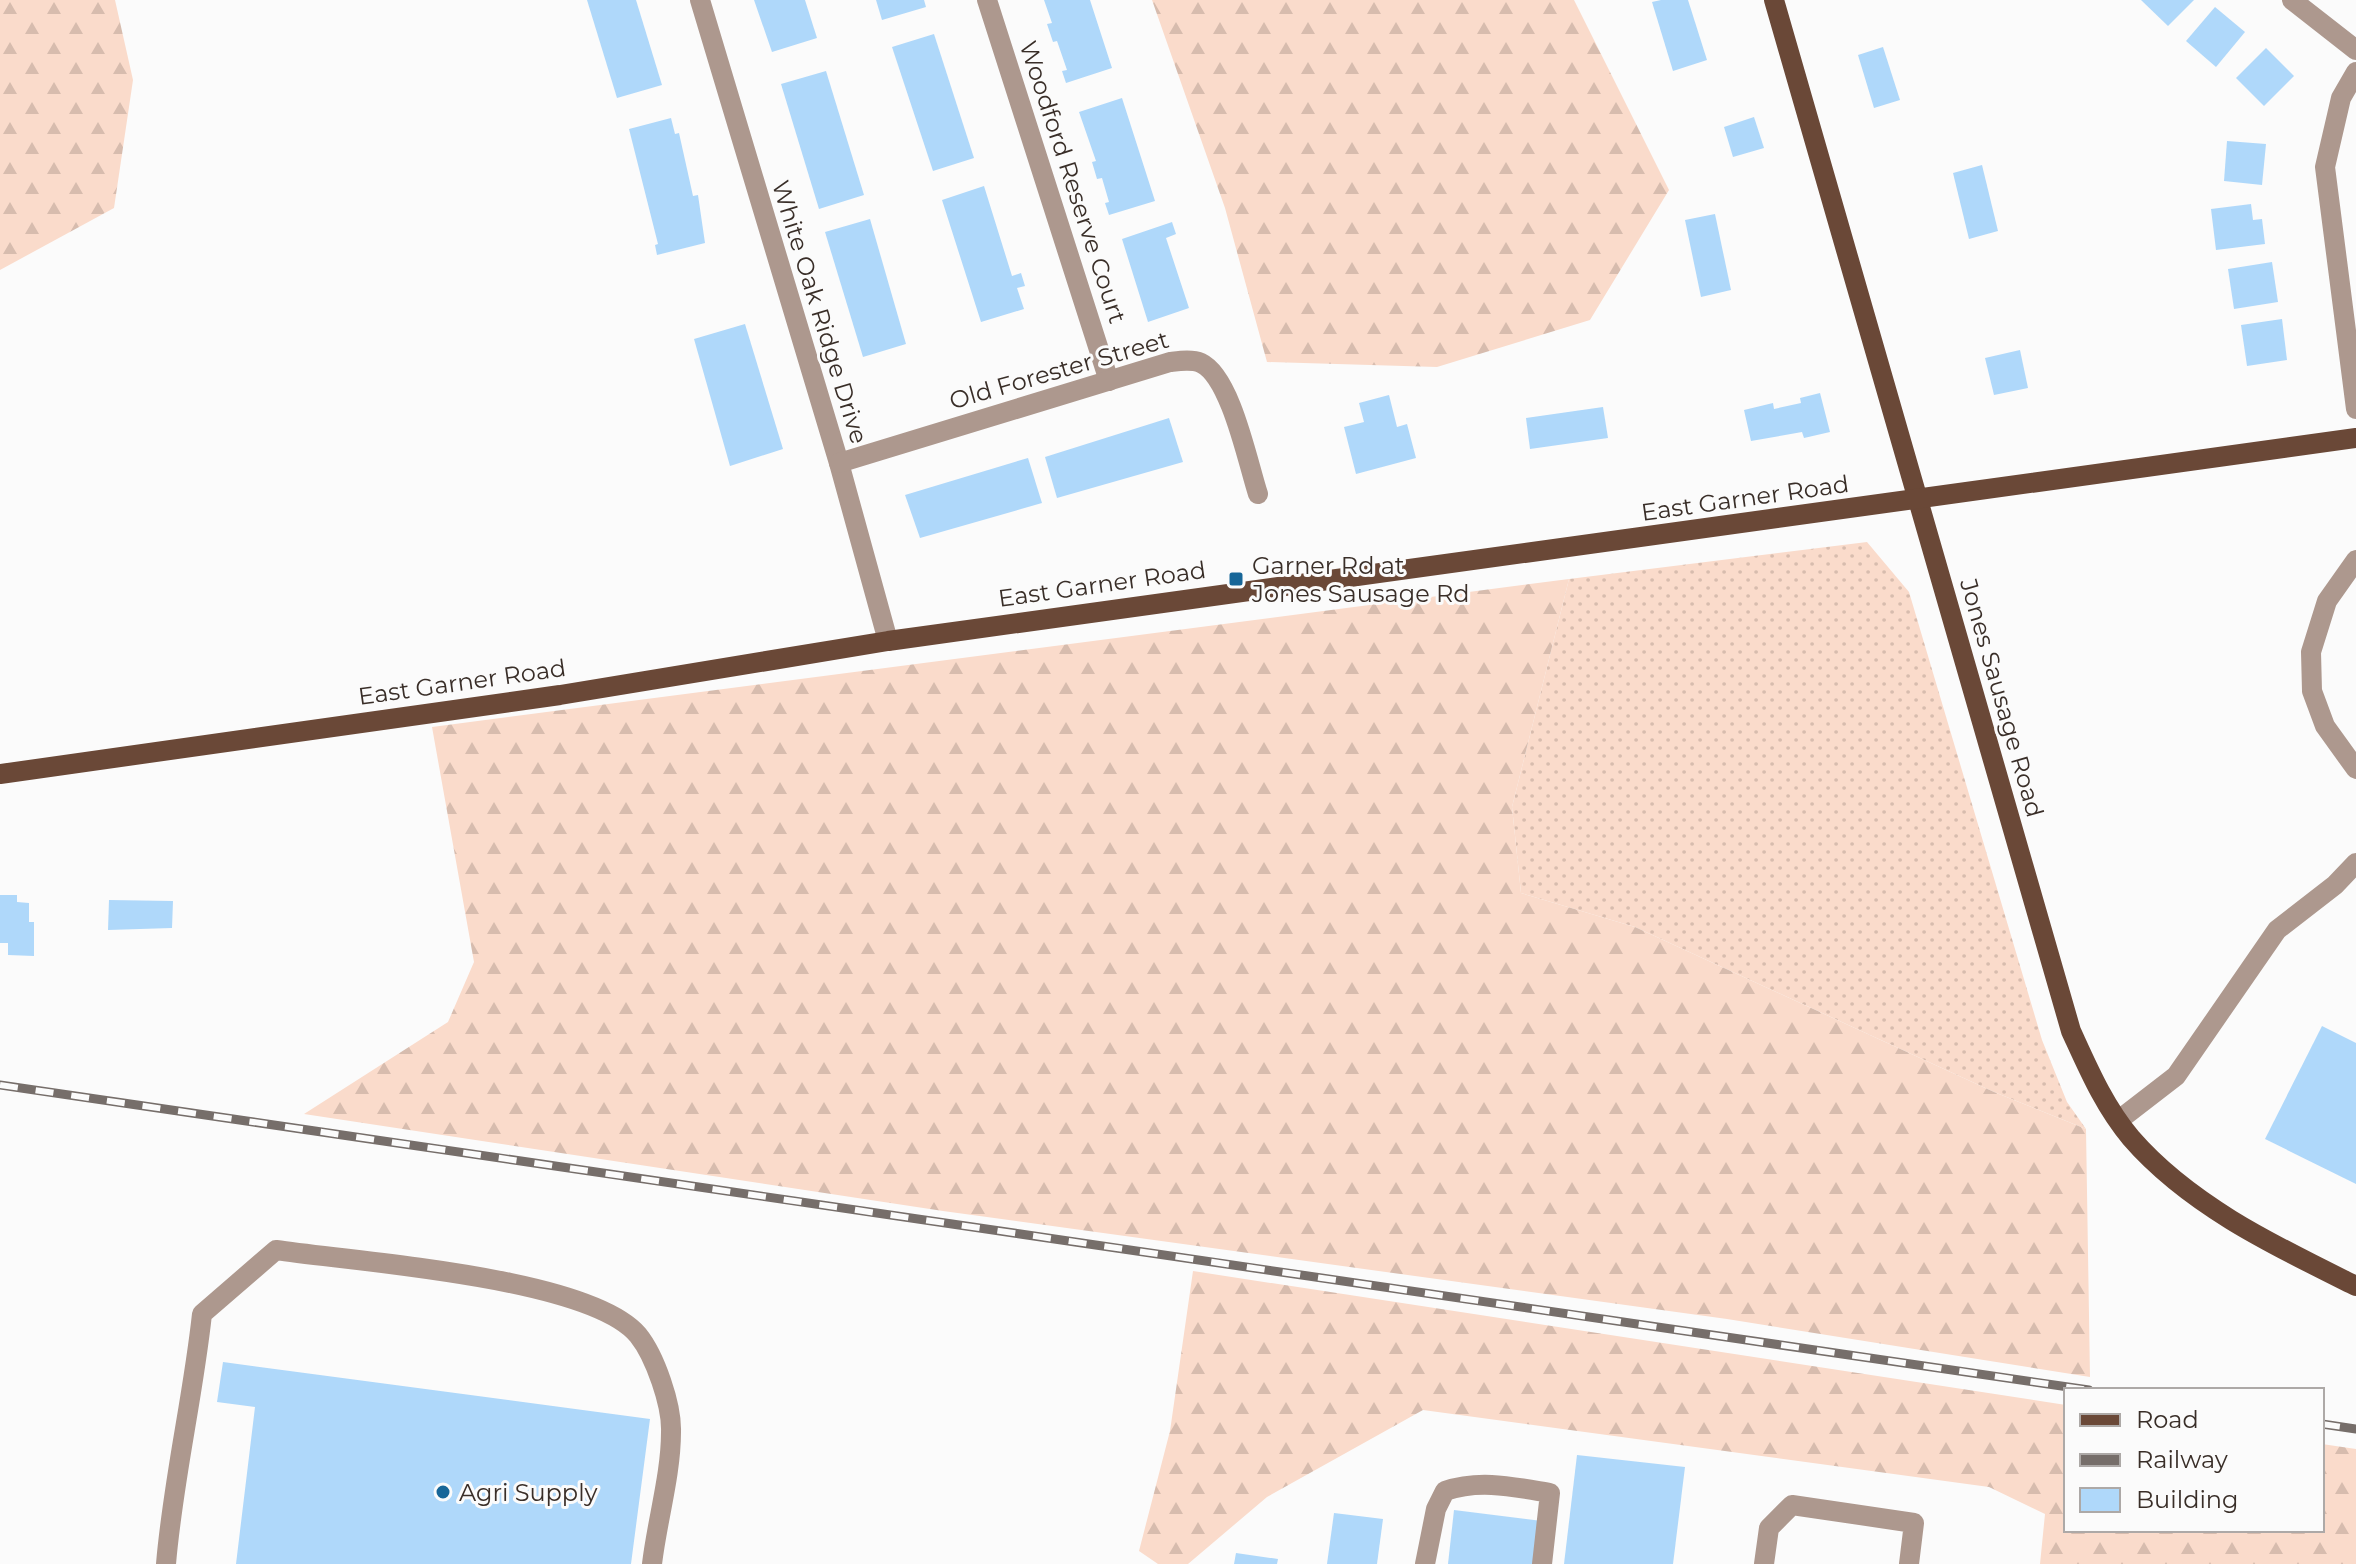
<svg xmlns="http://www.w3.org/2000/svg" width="2356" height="1564" viewBox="0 0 2356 1564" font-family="Montserrat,sans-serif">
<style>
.grass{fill:url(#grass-dots)}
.forest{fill:url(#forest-firs)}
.building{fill:#afd8fa}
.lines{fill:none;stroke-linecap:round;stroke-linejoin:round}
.minor{stroke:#ad988e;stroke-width:20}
.major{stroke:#6a4837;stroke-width:20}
.rail-casing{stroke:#766e6a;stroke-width:9}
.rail{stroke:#fbfbfb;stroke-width:6;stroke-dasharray:18;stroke-linecap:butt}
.poi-dot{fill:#176698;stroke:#fbfbfb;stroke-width:3}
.labels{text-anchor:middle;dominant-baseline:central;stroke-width:6;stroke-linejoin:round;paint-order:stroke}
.street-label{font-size:24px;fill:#392e28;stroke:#fbfbfb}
.poi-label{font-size:24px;fill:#392e28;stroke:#fbfbfb;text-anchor:start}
</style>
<defs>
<pattern id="grass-dots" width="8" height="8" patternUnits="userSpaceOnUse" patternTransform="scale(2)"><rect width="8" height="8" fill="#fadbcb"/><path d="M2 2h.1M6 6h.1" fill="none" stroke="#d7bcae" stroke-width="1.8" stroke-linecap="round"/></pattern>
<pattern id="forest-firs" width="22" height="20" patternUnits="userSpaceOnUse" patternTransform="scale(2)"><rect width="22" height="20" fill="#fadbcb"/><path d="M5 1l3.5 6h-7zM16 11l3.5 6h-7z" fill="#d7bcae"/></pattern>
</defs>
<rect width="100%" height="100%" fill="#fbfbfb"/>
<polygon class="grass" points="1867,542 1909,592 2042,1040 2067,1102 2086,1129 1994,1092 1635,927 1521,893 1512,807 1569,579"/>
<g class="forest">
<polygon points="0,0 115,0 133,80 114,208 0,270"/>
<polygon points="1152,0 1574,0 1669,190 1590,320 1437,367 1267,362 1225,208"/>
<polygon points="1569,579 1512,807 1521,893 1635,927 1994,1092 2086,1129 2090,1377 1727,1319 943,1211 304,1114 448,1022 474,962 432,727"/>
<polygon points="1193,1271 2066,1405 2066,1530 2322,1530 2322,1444 2356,1449 2356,1564 2040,1564 2045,1514 1989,1487 1423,1410 1267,1497 1188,1564 1158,1564 1139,1551 1170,1431"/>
</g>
<g class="building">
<polygon points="587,0 636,0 662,85 617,98"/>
<polygon points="754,0 805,0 817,38 772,52"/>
<polygon points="876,0 924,0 926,7 882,20"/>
<polygon points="1044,0 1090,0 1112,68 1066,83 1062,71 1067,70 1057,41 1053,42 1047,24 1052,23"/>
<polygon points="1661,0 1688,0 1707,60 1673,71 1652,2"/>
<polygon points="2141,0 2194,0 2168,26"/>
<polygon points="2215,7 2245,32 2216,67 2186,41"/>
<polygon points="934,34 974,158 933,171 892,47"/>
<polygon points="1883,47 1900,100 1874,108 1858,55"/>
<polygon points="2266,48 2294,76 2264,106 2236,78"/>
<polygon points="826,71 864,195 819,209 781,84"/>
<polygon points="1122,98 1155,201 1109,215 1105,203 1109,202 1102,178 1097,179 1092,162 1096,161 1079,112"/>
<polygon points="1754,117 1764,148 1733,157 1724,127"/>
<polygon points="671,118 675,134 679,133 693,196 698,195 705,243 657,255 655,245 658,244 629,129"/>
<polygon points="2227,141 2266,144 2262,185 2224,181"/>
<polygon points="1982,165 1998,231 1969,239 1953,173"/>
<polygon points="984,186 1012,276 1021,273 1025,286 1017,288 1024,309 981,322 942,200"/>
<polygon points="2251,204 2253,220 2262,219 2265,244 2216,250 2211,209"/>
<polygon points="1715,214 1731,290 1701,297 1685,220"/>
<polygon points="870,219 906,344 863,357 825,232"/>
<polygon points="1172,222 1176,234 1166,238 1189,308 1148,322 1122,239"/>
<polygon points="2272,262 2278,302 2234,309 2228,269"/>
<polygon points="2282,319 2287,360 2247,366 2241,325"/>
<polygon points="745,324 783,449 730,466 694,339"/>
<polygon points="2020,350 2028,388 1994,395 1985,358"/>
<polygon points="1820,393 1830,432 1804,438 1802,432 1751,441 1744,410 1773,403 1774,409 1801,403 1800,398"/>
<polygon points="1389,395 1397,427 1407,424 1416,458 1356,474 1344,427 1364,422 1359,403"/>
<polygon points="1603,407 1608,438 1530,449 1526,418"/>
<polygon points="1169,418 1183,462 1057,498 1045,457"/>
<polygon points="1028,458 1042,503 920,538 905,495"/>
<polygon points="0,895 17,895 17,902 29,903 29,922 34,922 34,956 8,955 8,943 0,943"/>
<polygon points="109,900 173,901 172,928 108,930"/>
<polygon points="2322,1026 2356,1043 2356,1184 2265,1139"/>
<polygon points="223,1362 650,1419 631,1564 236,1564 255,1407 217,1402"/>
<polygon points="1577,1455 1685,1467 1673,1564 1564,1564"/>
<polygon points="1454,1510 1542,1521 1536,1564 1448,1564"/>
<polygon points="1334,1513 1383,1519 1377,1564 1327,1564"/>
<polygon points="1236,1553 1278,1559 1277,1564 1234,1564"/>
</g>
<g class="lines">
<g class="minor">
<polyline points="700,0 839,463 888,641"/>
<polyline points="987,0 1109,381"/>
<polyline points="2292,0 2356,50"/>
<polyline points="2356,72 2341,98 2325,167 2356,409"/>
<path d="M839,463L1170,362C1179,361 1192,359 1201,363C1231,377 1248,464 1258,494"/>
<polyline points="2356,560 2327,601 2311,652 2312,691 2325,726 2356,769"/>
<polyline points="2119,1120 2176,1076 2277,930 2335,885 2356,863"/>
<path d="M166,1564C173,1480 193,1398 202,1314L276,1250C356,1262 589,1277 638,1335C655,1356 672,1405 671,1432C671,1475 657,1521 652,1564"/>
<path d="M1425,1564L1436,1509L1445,1491C1480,1479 1514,1487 1550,1493L1542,1564"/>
<polyline points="1764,1564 1769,1528 1792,1505 1914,1523 1909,1564"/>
</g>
<g class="major">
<path d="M1774,0L2071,1031C2088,1068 2104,1106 2131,1138C2190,1206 2277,1247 2356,1286"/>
<polyline points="0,774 560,695 888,641 2356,438"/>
</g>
<g class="rail-casing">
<g id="rail">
<polyline points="0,1085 2089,1390"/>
<polyline points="2322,1424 2356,1429"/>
</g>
</g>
<use href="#rail" class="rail"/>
</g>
<g class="poi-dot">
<rect x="1228" y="571" width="16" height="16" rx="4"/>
<circle cx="443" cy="1492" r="8"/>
</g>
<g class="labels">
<g class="street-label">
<text transform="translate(1073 182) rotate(72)">Woodford Reserve Court</text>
<text transform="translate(820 312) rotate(73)">White Oak Ridge Drive</text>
<text transform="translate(1059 370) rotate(-16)">Old Forester Street</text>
<text transform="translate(1745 498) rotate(-8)">East Garner Road</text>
<text transform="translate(1102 584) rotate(-8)">East Garner Road</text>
<text transform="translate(462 682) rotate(-8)">East Garner Road</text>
<text transform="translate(2002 698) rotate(74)">Jones Sausage Road</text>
</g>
<g class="poi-label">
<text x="1252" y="565">Garner Rd at<tspan x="1252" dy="28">Jones Sausage Rd</tspan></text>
<text x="459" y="1492">Agri Supply</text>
</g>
</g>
<rect x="2064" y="1388" width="260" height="144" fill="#fbfbfb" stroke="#ada9a7" stroke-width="2"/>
<rect x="2080" y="1414" width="40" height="12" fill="#6a4837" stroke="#ada9a7" stroke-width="2"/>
<text x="2136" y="1428" font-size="24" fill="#392e28">Road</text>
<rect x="2080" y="1454" width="40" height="12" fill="#766e6a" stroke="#ada9a7" stroke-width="2"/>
<text x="2136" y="1468" font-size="24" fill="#392e28">Railway</text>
<rect x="2080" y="1488" width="40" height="24" fill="#afd8fa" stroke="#ada9a7" stroke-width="2"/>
<text x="2136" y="1508" font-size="24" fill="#392e28">Building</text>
</svg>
